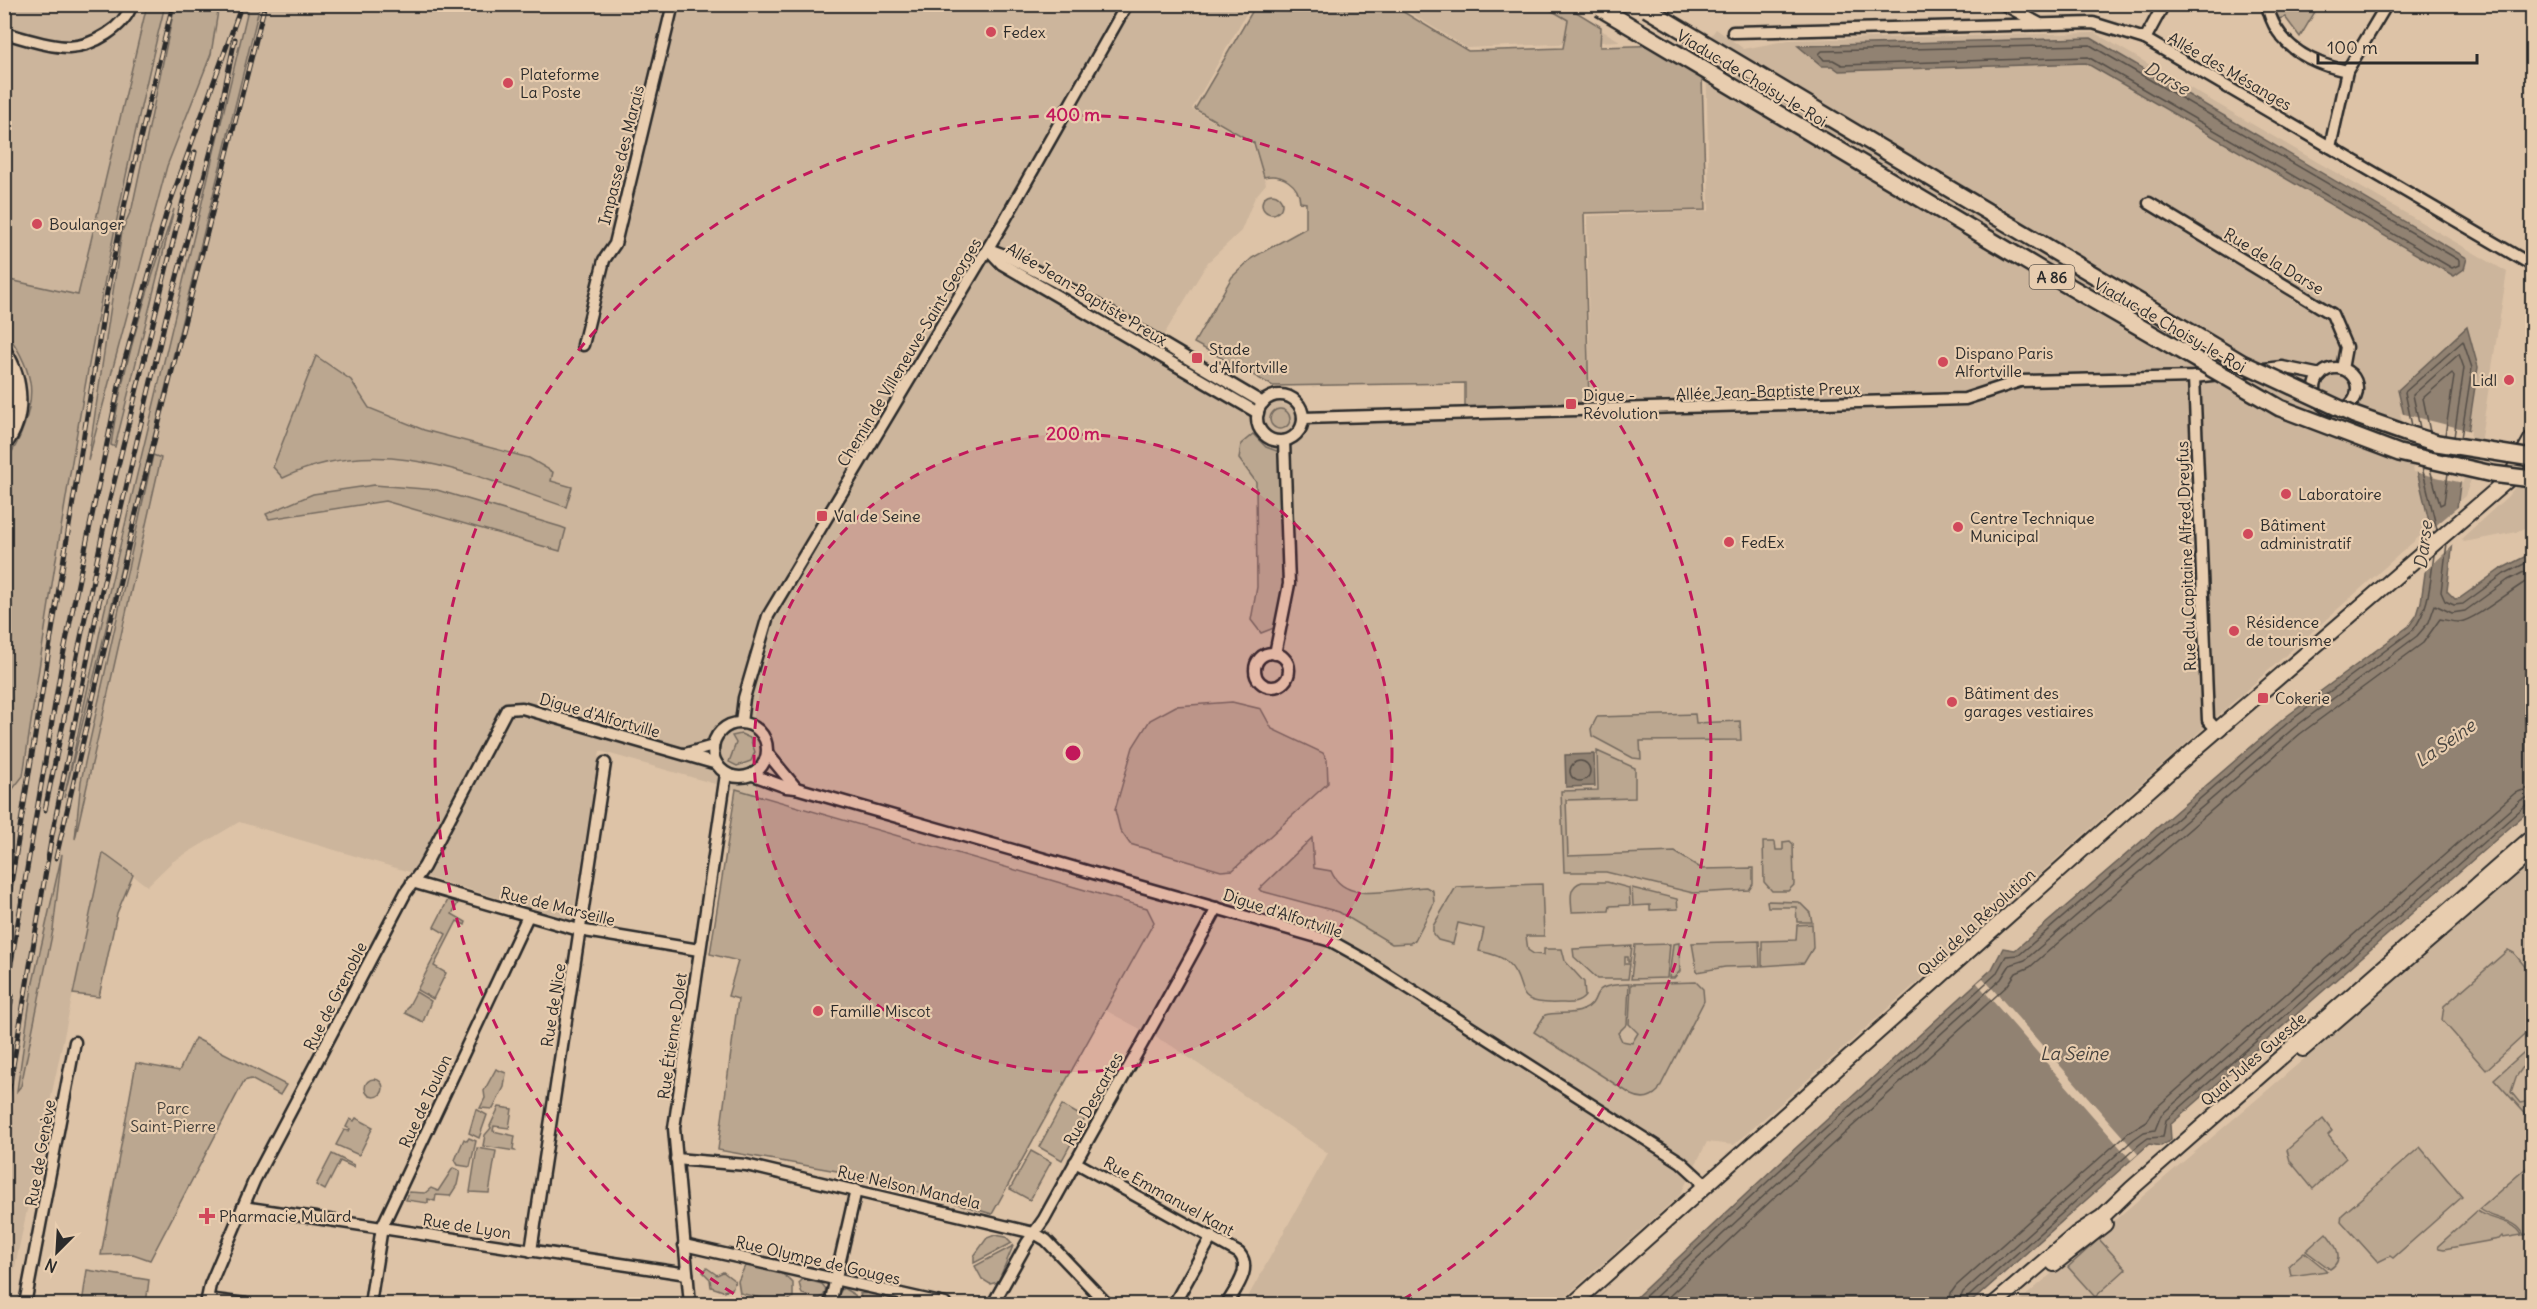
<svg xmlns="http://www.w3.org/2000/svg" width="2537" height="1309" viewBox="0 0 2537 1309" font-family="Delius,sans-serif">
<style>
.built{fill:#ccb59c}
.green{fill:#bba790;stroke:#73695e;stroke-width:1.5}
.water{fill:#918272;stroke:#685f56;stroke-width:1.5}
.pier{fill:#ddc3a7}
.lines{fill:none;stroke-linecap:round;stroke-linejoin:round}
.shore{stroke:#544e47;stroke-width:1.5}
.minor-casing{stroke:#2b2b2b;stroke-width:15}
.major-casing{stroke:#2b2b2b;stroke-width:18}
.highway-casing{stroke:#2b2b2b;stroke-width:20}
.minor{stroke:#e8cdaf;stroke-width:10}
.major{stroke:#e8cdaf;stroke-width:14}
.highway{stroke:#e8cdaf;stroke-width:15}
.rail-casing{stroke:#2b2b2b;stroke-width:5}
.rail{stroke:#e8cdaf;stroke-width:3;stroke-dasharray:9;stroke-linecap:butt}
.highway-bridge-casing{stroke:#2b2b2b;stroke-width:20;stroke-linecap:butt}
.highway-bridge{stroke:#e8cdaf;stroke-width:15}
.ring{fill:none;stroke:#c2185b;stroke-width:3;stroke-dasharray:10 8}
.poi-dot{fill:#d1495b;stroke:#e8cdaf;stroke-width:2}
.labels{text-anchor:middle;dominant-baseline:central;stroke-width:4.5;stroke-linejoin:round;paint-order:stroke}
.shield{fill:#e8cdaf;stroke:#645c53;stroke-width:1.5}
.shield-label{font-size:15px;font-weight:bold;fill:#2b2b2b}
.poi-label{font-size:16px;fill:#2b2b2b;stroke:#e8cdaf;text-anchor:start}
.street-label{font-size:16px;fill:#2b2b2b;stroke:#e8cdaf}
.park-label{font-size:16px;fill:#413e3a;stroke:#e8cdaf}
.water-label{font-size:18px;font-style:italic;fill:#44413d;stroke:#e8cdaf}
.centre{fill:#c2185b;stroke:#e8cdaf;stroke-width:3}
.ring-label{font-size:18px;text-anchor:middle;font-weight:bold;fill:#c2185b;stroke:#e8cdaf;stroke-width:4.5;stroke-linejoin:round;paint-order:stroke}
</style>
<rect width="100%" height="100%" fill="#ddc3a7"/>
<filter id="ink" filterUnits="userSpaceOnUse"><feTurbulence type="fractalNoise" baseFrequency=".0167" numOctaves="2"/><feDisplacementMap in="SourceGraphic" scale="12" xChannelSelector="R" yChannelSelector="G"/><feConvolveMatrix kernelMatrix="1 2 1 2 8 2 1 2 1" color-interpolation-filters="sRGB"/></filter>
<g filter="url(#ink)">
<g class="built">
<polygon points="5,5 145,5 127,140 147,5 1251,5 1192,109 1253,145 1266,184 1255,197 1241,231 1208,262 1157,346 1237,391 1307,411 1463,410 1590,404 1587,216 1709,211 1706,43 1716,29 1744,49 1789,40 2095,33 2507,272 2477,463 2465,496 1734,1145 1707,1142 1680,1195 1557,1304 1244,1304 1328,1153 1172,1046 1105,1010 1154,922 1147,908 600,751 573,916 570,919 239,822 172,862 147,886 103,853 7,1304 5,1304"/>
<polygon points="1397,5 1558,5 1620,41 1467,48"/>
<polygon points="2532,466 2532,525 2517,532 2464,542 2461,539 2508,496"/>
<polygon points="2532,863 2532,1304 2016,1304 2397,980"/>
</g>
<g class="green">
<path d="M147,5H165C102,260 61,516 23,776L5,799V461C20,445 34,405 30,382C27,365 16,344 5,332V279L78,295Z"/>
<polygon points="175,5 219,5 211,54 167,166 88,461 122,231 132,208"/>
<polygon points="249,5 260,5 64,798 104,613"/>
<path d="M1256,5H1392L1468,51L1563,48L1568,20L1542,5H1565L1601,27L1600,47L1701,44L1706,210L1584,213L1589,402L1465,407V383L1273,386L1194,343L1232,277L1252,258L1306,228V203L1300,202C1299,184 1282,173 1264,177L1254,143L1195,109Z"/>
<polygon points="2287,5 2319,5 2300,37 2285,17 2276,20 2274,7"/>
<circle cx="1272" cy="204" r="10"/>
<path d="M174,209L115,447L111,445C122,364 149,286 174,209Z"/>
<path d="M316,356L351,380L369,408L424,430L529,458L553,472L551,481L572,487L566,507C472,475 381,431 283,478L273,467Z"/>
<circle cx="1280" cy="419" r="10"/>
<polygon points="1253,434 1266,447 1277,451 1280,458 1284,588 1274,628 1261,633 1251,620 1257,587 1256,482 1239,459 1241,444"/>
<polygon points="153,455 161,458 75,839 81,781"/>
<polygon points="374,485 437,490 561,527 566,529 560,551 385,501 269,519 266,514 313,494"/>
<polygon points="1232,702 1261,709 1272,729 1323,753 1327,760 1328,783 1233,870 1221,871 1130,844 1120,830 1115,810 1133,747 1150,720 1176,706"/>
<polygon points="1695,714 1696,723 1740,721 1741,740 1640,741 1641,759 1633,758 1592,736 1591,729 1597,717"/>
<polygon points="741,734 750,738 755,752 751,761 737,766 729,762 736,743 732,736"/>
<polygon points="1597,751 1635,768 1635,798 1566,800 1568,856 1675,852 1702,869 1753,868 1753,884 1749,890 1693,893 1606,872 1564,872 1561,791 1598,790"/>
<polygon points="736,789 1147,908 1154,922 992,1214 865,1176 718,1150 738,999 728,996 738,961 710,954"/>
<path d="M1312,838L1314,868L1331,871C1346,907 1397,887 1426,887L1433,891L1434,903L1415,940L1410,943L1392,944L1339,912L1261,891L1259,889Z"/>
<polygon points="1790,841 1793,844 1794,885 1788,891 1772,891 1764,882 1763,842 1775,842 1776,850 1783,850 1783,842"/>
<polygon points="103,853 133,875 117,913 99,997 73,994"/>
<polygon points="62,854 53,930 21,1086 17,1091 32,987"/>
<path d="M1582,882H1607L1629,888L1630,905L1610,906L1609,911L1572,912C1571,899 1568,886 1582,882Z"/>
<path d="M1542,884L1544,936H1526L1528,950L1534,954L1544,955V949H1562L1565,961L1584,982L1585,996C1578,1005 1569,1003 1559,1003C1507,1005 1532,985 1506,961C1499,955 1488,953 1479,951L1484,929L1458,923L1453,944L1438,940L1433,934V926L1456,887Z"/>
<polygon points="1632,888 1677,899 1678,909 1650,910 1650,905 1633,906"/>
<polygon points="448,900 458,903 452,914 466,922 465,925 457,921 434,966 446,973 433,999 417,990 446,934 434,927"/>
<polygon points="1767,901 1799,902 1810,913 1812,922 1797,922 1796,907 1768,907"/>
<polygon points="1812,924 1813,948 1804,963 1762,966 1762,941 1796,940 1797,925"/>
<polygon points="1759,941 1760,966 1725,967 1697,972 1692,943"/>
<polygon points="1679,943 1680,971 1674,978 1669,978 1673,944"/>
<polygon points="1670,944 1667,978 1631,979 1635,945"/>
<polygon points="1632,946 1630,962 1628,962 1628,957 1625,957 1625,964 1630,964 1628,979 1598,979 1574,957 1573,949"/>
<polygon points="2508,950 2514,953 2532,975 2532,1028 2486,1070 2442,1020 2444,1006"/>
<path d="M1696,982L1703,989L1704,1001L1658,1091C1650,1099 1642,1100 1632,1095L1534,1032L1545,1015C1557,1011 1571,1016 1583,1010C1606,1000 1582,985 1629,984L1627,1024L1618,1033L1622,1041L1632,1043L1638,1033L1629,1024L1631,984Z"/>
<polygon points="416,992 431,1001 423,1022 405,1013"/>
<polygon points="195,1038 286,1085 280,1095 251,1079 244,1081 150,1260 133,1254 101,1255 136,1063 179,1071"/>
<polygon points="2532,1045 2528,1060 2516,1077 2511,1092 2520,1103 2532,1101 2532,1121 2494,1079"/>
<polygon points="496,1069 506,1073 504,1087 493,1109 480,1108 485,1098 484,1091"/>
<circle cx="374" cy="1088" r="9"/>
<polygon points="1062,1105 1085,1118 1062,1160 1039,1147"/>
<polygon points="499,1107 512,1109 509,1128 494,1126 493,1131 515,1136 513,1149 515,1151 483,1146 485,1135 491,1128 490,1126"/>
<polygon points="476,1109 487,1115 479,1138 469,1133"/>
<polygon points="356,1118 373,1127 359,1155 336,1145 344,1130 349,1131 350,1129 346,1127 350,1119 354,1121"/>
<polygon points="2323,1119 2332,1131 2328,1135 2346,1158 2313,1189 2290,1161 2287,1150"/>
<polygon points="469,1138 476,1141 470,1167 458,1165 455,1160 464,1139 467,1141"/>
<polygon points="2420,1147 2462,1197 2393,1258 2390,1256 2378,1262 2341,1221 2342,1215"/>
<polygon points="477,1148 496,1151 489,1193 470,1192"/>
<polygon points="1031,1151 1051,1162 1030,1200 1010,1189"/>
<polygon points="332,1154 354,1165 353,1167 340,1161 325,1190 316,1185"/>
<path d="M2532,1163V1233L2524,1235C2516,1218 2493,1220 2479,1209Z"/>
<polygon points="453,1168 460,1171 457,1185 450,1196 436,1195 435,1201 428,1199 428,1203 406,1200 409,1192 425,1193 431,1188 438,1191"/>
<path d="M2477,1211C2491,1221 2513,1219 2522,1235L2503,1238L2502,1236L2499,1239L2444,1249L2439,1248L2438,1246Z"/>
<path d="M2326,1233C2335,1244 2346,1259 2330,1269L2306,1251Z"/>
<polygon points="995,1235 1006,1237 1012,1243 974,1263 974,1256 987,1238"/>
<polygon points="2099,1239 2126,1269 2095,1297 2068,1267"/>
<polygon points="1013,1246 998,1282 990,1284 982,1279 975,1266"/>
<polygon points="2304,1252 2325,1269 2327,1271 2291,1276 2289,1265"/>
<path d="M745,1266C762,1265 782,1270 793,1283V1297L784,1304L740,1293L738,1281Z"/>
<polygon points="707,1268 717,1275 723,1272 735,1281 732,1289 723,1291 711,1287 710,1279 703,1272"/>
<polygon points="87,1270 149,1280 146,1304 82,1304"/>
<polygon points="803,1279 822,1284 826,1289 824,1295 819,1299 802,1294 799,1283"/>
<polygon points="843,1288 855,1295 857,1304 838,1304 837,1296"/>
<polygon points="871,1293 883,1295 884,1301 878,1304 863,1304 860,1294"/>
</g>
<g class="water">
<polygon points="2091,38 2467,258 2464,269 2454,276 2086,63 1839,71 1832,66 1822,66 1798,46"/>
<polygon points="2467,327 2478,367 2460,484 2447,591 2455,599 2460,598 2501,569 2532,553 2532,808 2170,1125 2171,1140 2161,1146 2149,1144 1969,1304 1629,1304 1776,1166 1992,969 2003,948 2015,950 2287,716 2409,626 2417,615 2421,602 2431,530 2398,390"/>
<polygon points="1594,754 1595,786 1566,787 1565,755"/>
</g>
<g class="pier">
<polygon points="2400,413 2471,431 2463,483 2414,472"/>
<polygon points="2460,505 2456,543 2422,574 2427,533"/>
<polygon points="1983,978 2138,1154 2131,1160 1977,983"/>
</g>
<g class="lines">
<g class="shore">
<polygon points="2090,45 2459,260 2459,265 2452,268 2088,57 1842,65 1833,60 1824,60 1819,54 1822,51"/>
<polyline points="2412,426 2405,392 2463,341 2472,368 2461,438"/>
<polyline points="2420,428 2413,395 2459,354 2464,368 2454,437"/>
<polyline points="2430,432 2423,398 2452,373 2454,377 2445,435"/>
<polyline points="2422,467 2437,530"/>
<polyline points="2430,469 2440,505 2444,503 2448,473"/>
<polyline points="2447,543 2441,592 2445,601 2454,605 2463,604 2504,574 2532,560"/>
<circle cx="1580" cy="771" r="10"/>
<path d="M1637,1304L1780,1170L1996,974L2006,956L2019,955L2290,721L2413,630C2430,608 2430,582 2434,555"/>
<polyline points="1648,1304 1785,1176 2001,979 2010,965 2025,960 2295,727 2417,636 2429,622 2435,605 2452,613 2465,611 2508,580 2532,568"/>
<path d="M1661,1304L1791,1182L2007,986L2016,973L2030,967L2300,734L2423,643L2440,619C2446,620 2452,622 2459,622C2476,620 2513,588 2532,578"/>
<polyline points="1949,1304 1951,1293 1956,1286 2129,1132 2147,1121 2156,1108 2515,793 2532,787"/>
<polyline points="1958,1304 1963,1292 2134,1139 2144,1132 2155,1130 2161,1115 2521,800 2532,796"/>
<polyline points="1966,1304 1968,1297 2140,1144 2148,1138 2163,1137 2166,1120 2526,805 2532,804"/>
</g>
<g class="minor-casing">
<g id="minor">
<polyline points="2003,4 2040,24"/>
<path d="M2267,4C2275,45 2309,63 2347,71"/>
<polyline points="2527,4 2532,7"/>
<polyline points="1733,32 2093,23 2145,39 2532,265"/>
<path d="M4,33C24,38 48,47 69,47C93,46 124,28 132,4"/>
<polyline points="2145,39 2164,4"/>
<polyline points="2330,147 2347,71 2387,4"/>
<polyline points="2149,203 2332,314 2346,347 2342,369"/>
<polyline points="988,249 1002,264 1258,413"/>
<polyline points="991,250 1007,256 1068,288 1263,403"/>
<polyline points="583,345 604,260 615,244 673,4"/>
<circle cx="2336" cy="389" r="21"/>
<polyline points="2194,377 2208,720 2217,730"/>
<circle cx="1280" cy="418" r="23"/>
<polyline points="1303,418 1965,399 2020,381 2194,377 2282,367 2321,375"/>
<circle cx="1272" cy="670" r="17"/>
<polyline points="1275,654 1289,584 1284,441"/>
<circle cx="740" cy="750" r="27"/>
<polyline points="741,723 744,698 768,616 1003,223 1127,4"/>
<polyline points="685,754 713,746"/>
<polyline points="768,754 796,788"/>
<polyline points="753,775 786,787 796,788 1331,941 1365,960 1681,1162 1706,1185"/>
<polyline points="412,882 579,930 699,950"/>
<polyline points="676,1159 746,1165 1034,1233 1046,1240 1107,1304"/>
<path d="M1075,1162L1239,1253C1253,1269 1235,1289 1227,1304"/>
<polyline points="243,1207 687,1274"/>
<polyline points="684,1245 945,1304"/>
<polyline points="531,1251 605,763"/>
<polyline points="207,1299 246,1304"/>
<polyline points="25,1304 75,1042"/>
<polyline points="206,1304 210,1285 254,1181 406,892 424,867 507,709 522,708 717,764"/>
<polyline points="370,1304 382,1227 528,916"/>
<polyline points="690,1304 674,1128 726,774"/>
<polyline points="830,1304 856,1190"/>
<path d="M993,1304L1027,1243L1044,1219C1101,1115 1161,1013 1217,908"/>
<polyline points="1174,1304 1212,1236"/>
</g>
</g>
<g class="major-casing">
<g id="major">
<polyline points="2303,1049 2532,851"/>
<polyline points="2054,1264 2105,1224"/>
<polyline points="1573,1304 2194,750 2509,479 2532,438"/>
<polyline points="1994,1304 2076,1234 2102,1217 2131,1189 2532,837"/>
</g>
</g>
<g class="highway-casing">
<path id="highway" d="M4,353C21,379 24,418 4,443"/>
</g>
<use href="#minor" class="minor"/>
<use href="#major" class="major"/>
<use href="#highway" class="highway"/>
<g class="rail-casing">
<g id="rail">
<polyline points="45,810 108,507 195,152"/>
<polyline points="56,858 136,513 265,4"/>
<polyline points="4,927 107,292 126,198 173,4"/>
<polyline points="4,1005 63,656 123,366 166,214 242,4"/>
<polyline points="4,1041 12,996"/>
<polyline points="4,1119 52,835 98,607 166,317 215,136 235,39"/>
</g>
</g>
<use href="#rail" class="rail"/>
<g class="highway-bridge-casing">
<g id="highway-bridge">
<polyline points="1600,8 2041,270 2280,408 2399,453 2492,474 2532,479"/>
<polyline points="1647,9 2242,363 2354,415 2405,433 2437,443 2532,458"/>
</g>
</g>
<use href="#highway-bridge" class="highway-bridge"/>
</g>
</g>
<circle cx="1073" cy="753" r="319" fill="#c2185b" fill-opacity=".12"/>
<g class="ring">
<circle cx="1073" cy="753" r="319"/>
<path d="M749 1303A638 638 0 1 1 1397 1303"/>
</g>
<g class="poi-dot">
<circle cx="991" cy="32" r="6"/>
<circle cx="508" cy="83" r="6"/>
<circle cx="37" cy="224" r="6"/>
<rect x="1191" y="352" width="12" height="12" rx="3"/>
<circle cx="1943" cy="362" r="6"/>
<circle cx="2509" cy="380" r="6"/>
<rect x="1565" y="398" width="12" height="12" rx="3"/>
<circle cx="2286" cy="494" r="6"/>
<rect x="816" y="510" width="12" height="12" rx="3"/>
<circle cx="1958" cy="527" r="6"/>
<circle cx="2248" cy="534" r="6"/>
<circle cx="1729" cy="542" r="6"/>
<circle cx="2234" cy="631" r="6"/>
<rect x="2257" y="692" width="12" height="12" rx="3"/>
<circle cx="1952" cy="702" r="6"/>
<circle cx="818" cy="1011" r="6"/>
<path d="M204 1207h6v6h6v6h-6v6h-6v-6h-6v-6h6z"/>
</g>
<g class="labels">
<rect class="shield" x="2029.5" y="265" width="45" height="24" rx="4.5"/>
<g class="shield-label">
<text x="2052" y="277">A 86</text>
</g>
<g class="poi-label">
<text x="1003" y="32">Fedex</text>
<text x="520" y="74">Plateforme<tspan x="520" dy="18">La Poste</tspan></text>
<text x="49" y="224">Boulanger</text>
<text x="1209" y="349">Stade<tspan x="1209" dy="18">d'Alfortville</tspan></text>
<text x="1955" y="353">Dispano Paris<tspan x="1955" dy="18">Alfortville</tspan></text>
<text x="2497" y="380" text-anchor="end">Lidl</text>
<text x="1583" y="395">Digue -<tspan x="1583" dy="18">Révolution</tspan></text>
<text x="2298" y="494">Laboratoire</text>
<text x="834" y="516">Val de Seine</text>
<text x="1970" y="518">Centre Technique<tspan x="1970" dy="18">Municipal</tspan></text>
<text x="2260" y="525">Bâtiment<tspan x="2260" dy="18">administratif</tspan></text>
<text x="1741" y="542">FedEx</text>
<text x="2246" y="622">Résidence<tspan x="2246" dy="18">de tourisme</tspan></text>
<text x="1964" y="693">Bâtiment des<tspan x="1964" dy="18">garages vestiaires</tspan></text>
<text x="2275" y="698">Cokerie</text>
<text x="830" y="1011">Famille Miscot</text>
<text x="219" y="1216">Pharmacie Mulard</text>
</g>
<g class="street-label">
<text transform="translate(2230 71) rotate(30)">Allée des Mésanges</text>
<text transform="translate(1752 78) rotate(31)">Viaduc de Choisy-le-Roi</text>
<text transform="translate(621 155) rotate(-76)">Impasse des Marais</text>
<text transform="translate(2274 261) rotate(31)">Rue de la Darse</text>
<text transform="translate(1087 294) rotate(31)">Allée Jean-Baptiste Preux</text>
<text transform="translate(2170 325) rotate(30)">Viaduc de Choisy-le-Roi</text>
<text transform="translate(909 352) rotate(-59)">Chemin de Villeneuve-Saint-Georges</text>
<text transform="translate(1768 391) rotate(-2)">Allée Jean-Baptiste Preux</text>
<text transform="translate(2186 556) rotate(-92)">Rue du Capitaine Alfred Dreyfus</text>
<text transform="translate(600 715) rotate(16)">Digue d'Alfortville</text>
<text transform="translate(558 906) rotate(14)">Rue de Marseille</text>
<text transform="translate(1283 913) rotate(18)">Digue d'Alfortville</text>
<text transform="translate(1976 922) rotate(-42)">Quai de la Révolution</text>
<text transform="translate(335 996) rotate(-63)">Rue de Grenoble</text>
<text transform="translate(553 1005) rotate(-81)">Rue de Nice</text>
<text transform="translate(672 1036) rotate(-82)">Rue Étienne Dolet</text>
<text transform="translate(2253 1059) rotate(-41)">Quai Jules Guesde</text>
<text transform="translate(1093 1099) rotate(-61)">Rue Descartes</text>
<text transform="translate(425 1101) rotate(-65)">Rue de Toulon</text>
<text transform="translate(40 1153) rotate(-80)">Rue de Genève</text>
<text transform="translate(909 1187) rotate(13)">Rue Nelson Mandela</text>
<text transform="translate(1169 1196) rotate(29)">Rue Emmanuel Kant</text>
<text transform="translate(467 1226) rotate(9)">Rue de Lyon</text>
<text transform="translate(818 1260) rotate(13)">Rue Olympe de Gouges</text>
</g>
<g class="park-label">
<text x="173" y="1108">Parc<tspan x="173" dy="18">Saint-Pierre</tspan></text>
</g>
<g class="water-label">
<text transform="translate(2167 78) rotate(30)">Darse</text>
<text transform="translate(2423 545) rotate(-83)">Darse</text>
<text transform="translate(2445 743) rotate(-35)">La Seine</text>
<text x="2074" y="1053">La Seine</text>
</g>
</g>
<circle cx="1073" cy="753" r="9" class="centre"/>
<g class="ring-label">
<text x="1073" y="121">400 m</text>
<text x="1073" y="440">200 m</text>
</g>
<rect width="2537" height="1309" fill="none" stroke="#e8cdaf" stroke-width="24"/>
<rect x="12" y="12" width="2513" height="1285" fill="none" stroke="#2b2b2b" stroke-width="2" filter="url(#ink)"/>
<g transform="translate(57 1252) rotate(204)" stroke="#e8cdaf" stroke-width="4.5" paint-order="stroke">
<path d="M0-4.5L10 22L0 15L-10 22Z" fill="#2b2b2b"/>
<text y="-9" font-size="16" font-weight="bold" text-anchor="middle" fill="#2b2b2b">N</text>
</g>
<path d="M2318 54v9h159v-9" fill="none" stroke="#2b2b2b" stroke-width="3"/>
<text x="2327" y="54" font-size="18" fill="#2b2b2b" stroke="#e8cdaf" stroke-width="4.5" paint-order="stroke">100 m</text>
</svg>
